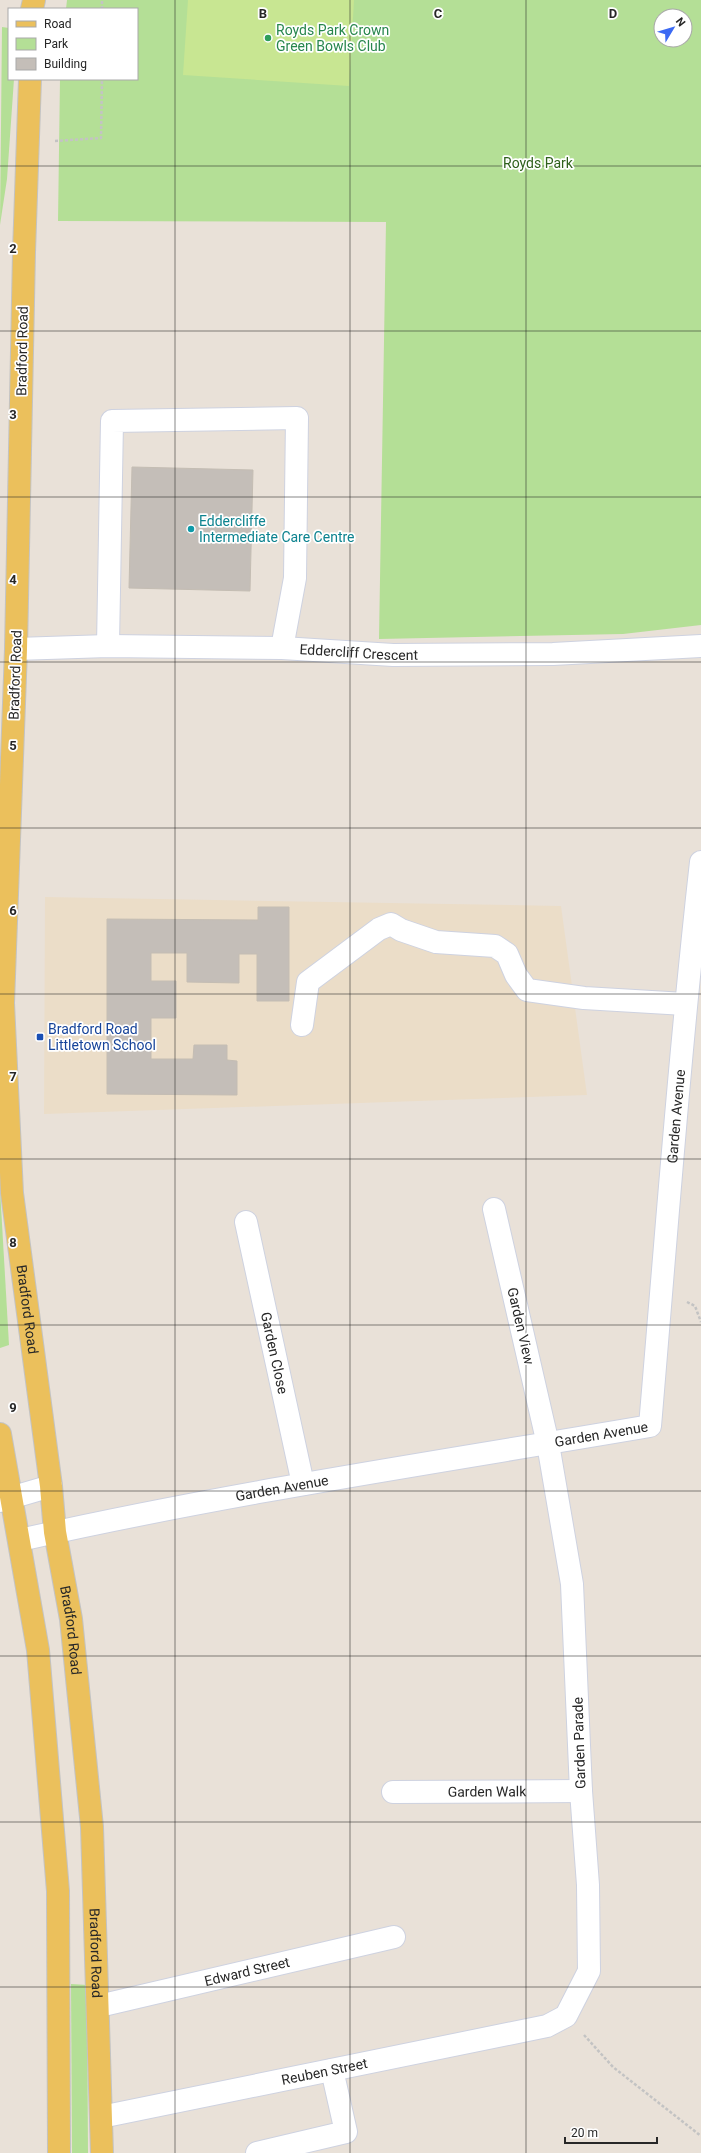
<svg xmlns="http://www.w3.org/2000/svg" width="701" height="2153" viewBox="0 0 701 2153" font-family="Roboto,sans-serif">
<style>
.education{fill:#ebddc8}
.green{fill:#b4df96;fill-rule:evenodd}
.pitch{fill:#c8e692}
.building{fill:#c4beb8;stroke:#c4bdb3}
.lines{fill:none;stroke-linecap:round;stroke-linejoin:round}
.minor-casing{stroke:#ced2e0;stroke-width:24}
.major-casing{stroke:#c3c3c3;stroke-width:24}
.path{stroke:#c3c3c3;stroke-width:2.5;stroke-dasharray:3 2;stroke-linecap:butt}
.minor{stroke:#fff;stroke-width:22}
.major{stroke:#ebc05c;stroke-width:22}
.grid{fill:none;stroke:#272727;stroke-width:1;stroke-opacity:0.55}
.leisure-dot{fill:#2e9e5b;stroke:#fff;stroke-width:1.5}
.culture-dot{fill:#0f9aa8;stroke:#fff;stroke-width:1.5}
.transit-dot{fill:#1a4fb4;stroke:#fff;stroke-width:1.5}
.labels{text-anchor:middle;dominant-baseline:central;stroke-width:3.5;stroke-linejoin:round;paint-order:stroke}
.leisure-label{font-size:14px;fill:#27864d;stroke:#fff;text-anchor:start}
.park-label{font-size:14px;fill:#2e601b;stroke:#fff}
.street-label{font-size:14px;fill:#272727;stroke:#fff}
.culture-label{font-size:14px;fill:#0d838f;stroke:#fff;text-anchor:start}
.transit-label{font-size:14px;fill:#164399;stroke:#fff;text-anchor:start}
.grid-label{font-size:13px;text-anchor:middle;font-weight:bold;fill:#272727;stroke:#fff;stroke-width:3.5;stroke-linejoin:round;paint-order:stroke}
</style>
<rect width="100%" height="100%" fill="#e9e1d8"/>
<polygon class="education" points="45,897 561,906 587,1095 44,1114"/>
<g class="green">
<path d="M67,0H701V625L623,634L379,639L386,222L58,221L60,79H137V9H66ZM661,16H685V40H661Z"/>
<polygon points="2,27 9,28 9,79 14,79 7,179 0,225"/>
<polygon points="0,1189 9,1345 0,1348"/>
<polygon points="71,1984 87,1985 88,2153 72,2153"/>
</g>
<polygon class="pitch" points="188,0 354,0 349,86 183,75"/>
<g class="building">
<polygon points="132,467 253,470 250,591 129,588"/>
<polygon points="258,907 289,907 289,1001 257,1001 257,954 239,954 239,983 187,982 187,953 151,953 151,981 176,981 176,1018 151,1018 151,1059 193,1059 194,1045 227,1045 227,1060 237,1061 237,1095 107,1094 107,919 258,920"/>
</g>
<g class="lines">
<g class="minor-casing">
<g id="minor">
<polyline points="108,646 112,421 297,418 295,578 282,648"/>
<path id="s1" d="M16,649L108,646L282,648L393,655L553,654L701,646"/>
<polyline points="302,1025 308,982 379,929 391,924 401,930 436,942 495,946 507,954 516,975 527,990 584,998 685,1004"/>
<path id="s2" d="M246,1222L303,1484"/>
<polyline points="0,1501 51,1486"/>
<path id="s3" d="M20,1540C228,1493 439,1462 650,1426C666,1238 680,1049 701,862"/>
<path id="s4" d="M393,1792L581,1791"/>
<path id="s5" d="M99,2006L394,1937"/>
<path id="s6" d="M101,2117L547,2026L566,2016L589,1971L588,1885L581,1791L572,1584L548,1444L494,1209"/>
<polyline points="257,2153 346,2132 332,2070"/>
</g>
</g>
<g class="major-casing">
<g id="major">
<polyline points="32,9 34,0"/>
<path id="s7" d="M30,79L24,252L16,649L3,1003L12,1193L51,1486L55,1532L71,1619L92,1827L102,2153"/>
<polyline points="0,1434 38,1650 58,1891 59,2153"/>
</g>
</g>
<g class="path">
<polyline points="102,9 102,0"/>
<polyline points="55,141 101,138 102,79"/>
<polyline points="687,1302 695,1306 701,1322"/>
<polyline points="584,2035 613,2067 701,2136"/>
</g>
<use href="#minor" class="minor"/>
<use href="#major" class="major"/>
</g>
<path class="grid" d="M175,0V2153M350,0V2153M526,0V2153M0,166H701M0,331H701M0,497H701M0,662H701M0,828H701M0,994H701M0,1159H701M0,1325H701M0,1491H701M0,1656H701M0,1822H701M0,1987H701"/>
<circle class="leisure-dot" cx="268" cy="38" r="4"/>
<circle class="culture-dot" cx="191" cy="529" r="4"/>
<rect class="transit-dot" x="36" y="1033" width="8" height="8" rx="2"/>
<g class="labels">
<g class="leisure-label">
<text x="276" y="30">Royds Park Crown<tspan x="276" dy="16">Green Bowls Club</tspan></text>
</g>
<g class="park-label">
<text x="538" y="163">Royds Park</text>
</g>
<g class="street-label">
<text transform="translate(22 351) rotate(-89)">Bradford Road</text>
<text stroke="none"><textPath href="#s1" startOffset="343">Eddercliff Crescent</textPath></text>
<text transform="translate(15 675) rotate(-88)">Bradford Road</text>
<text stroke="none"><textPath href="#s3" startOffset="951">Garden Avenue</textPath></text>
<text stroke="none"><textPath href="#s7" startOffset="1232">Bradford Road</textPath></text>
<text transform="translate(521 1326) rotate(77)">Garden View</text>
<text stroke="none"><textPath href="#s2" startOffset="134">Garden Close</textPath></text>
<text stroke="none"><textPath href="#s3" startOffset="591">Garden Avenue</textPath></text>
<text stroke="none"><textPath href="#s3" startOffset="267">Garden Avenue</textPath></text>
<text stroke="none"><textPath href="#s7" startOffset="1556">Bradford Road</textPath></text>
<text transform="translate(579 1743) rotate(-92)">Garden Parade</text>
<text stroke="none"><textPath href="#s4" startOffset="94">Garden Walk</textPath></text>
<text stroke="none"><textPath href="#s7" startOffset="1880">Bradford Road</textPath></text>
<text stroke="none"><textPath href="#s5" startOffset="152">Edward Street</textPath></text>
<text stroke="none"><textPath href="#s6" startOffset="228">Reuben Street</textPath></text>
</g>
<g class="culture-label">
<text x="199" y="521">Eddercliffe<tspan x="199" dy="16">Intermediate Care Centre</tspan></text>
</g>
<g class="transit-label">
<text x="48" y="1029">Bradford Road<tspan x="48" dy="16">Littletown School</tspan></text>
</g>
</g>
<g class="grid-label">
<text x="263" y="18">B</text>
<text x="438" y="18">C</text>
<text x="613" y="18">D</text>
<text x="13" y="253">2</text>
<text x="13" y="419">3</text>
<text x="13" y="584">4</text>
<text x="13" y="750">5</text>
<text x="13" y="915">6</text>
<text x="13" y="1081">7</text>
<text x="13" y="1247">8</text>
<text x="13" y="1412">9</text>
</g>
<rect x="8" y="8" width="130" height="72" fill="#ffffff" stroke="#a9a9a9"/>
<rect x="16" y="21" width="20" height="6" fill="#ebc05c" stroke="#a9a9a9"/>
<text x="44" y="28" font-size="12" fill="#272727">Road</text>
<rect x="16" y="38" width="20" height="12" fill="#b4df96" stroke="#a9a9a9"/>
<text x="44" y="48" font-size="12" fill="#272727">Park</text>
<rect x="16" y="58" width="20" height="12" fill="#c4beb8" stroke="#a9a9a9"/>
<text x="44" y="68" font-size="12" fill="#272727">Building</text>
<g transform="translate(673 28) rotate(52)"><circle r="19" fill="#ffffff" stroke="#a9a9a9"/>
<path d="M0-3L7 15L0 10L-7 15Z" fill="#3c6af3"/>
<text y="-6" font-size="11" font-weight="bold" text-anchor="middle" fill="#272727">N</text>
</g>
<path d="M565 2137v6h92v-6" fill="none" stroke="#272727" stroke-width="2"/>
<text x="571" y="2137" font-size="12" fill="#272727" stroke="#ffffff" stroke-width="3" paint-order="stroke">20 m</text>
</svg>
